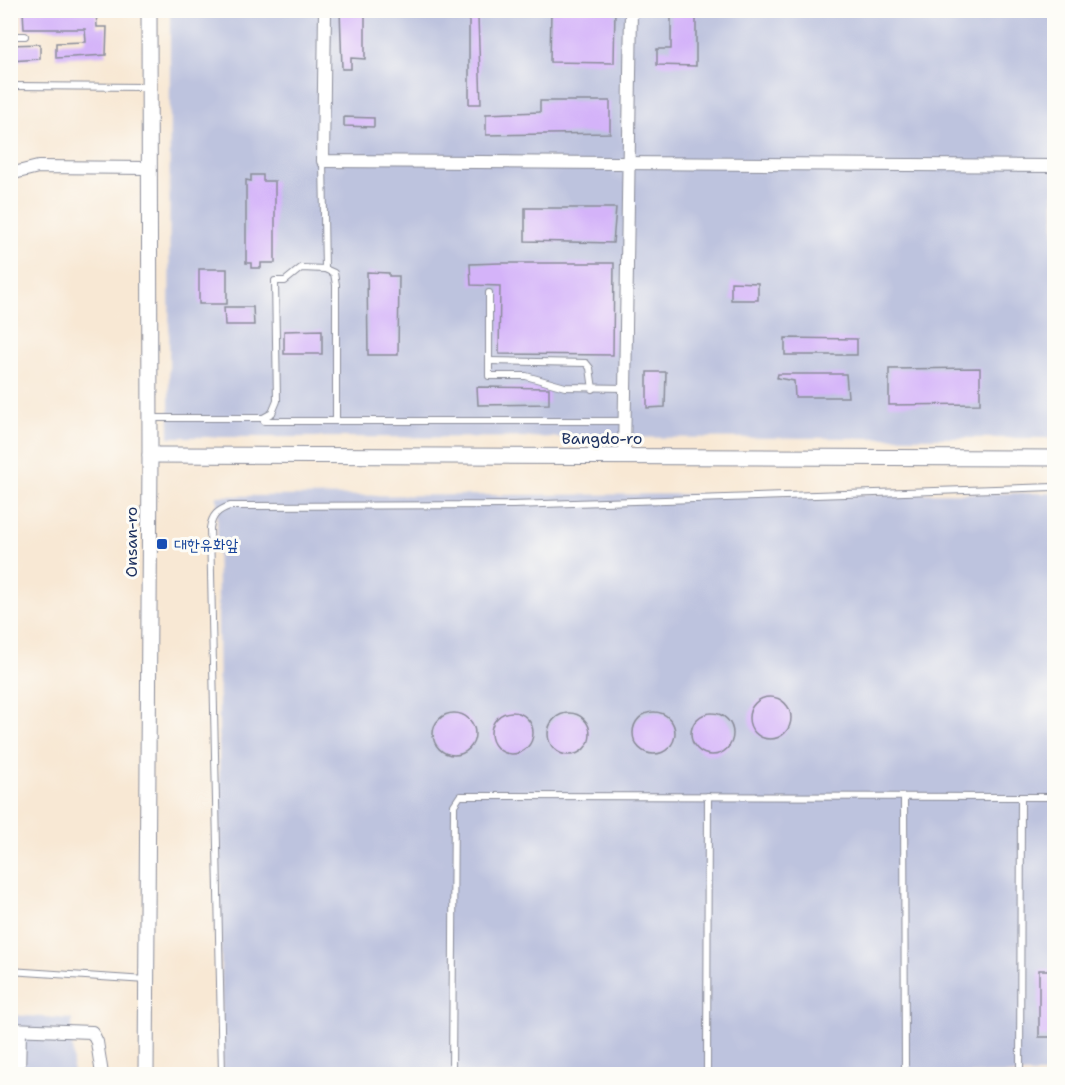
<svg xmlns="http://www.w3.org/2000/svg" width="1065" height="1085" viewBox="0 0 1065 1085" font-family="'Shantell Sans','Poor Story',sans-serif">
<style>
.industrial{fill:#bdc3de}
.building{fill:#d4b3f9}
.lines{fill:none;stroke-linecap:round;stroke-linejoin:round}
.service-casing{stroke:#8a8c99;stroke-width:8}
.minor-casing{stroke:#8a8c99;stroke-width:14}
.tertiary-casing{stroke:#8a8c99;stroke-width:17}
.service{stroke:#fff;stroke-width:6}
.minor{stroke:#fff;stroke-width:12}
.tertiary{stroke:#fff;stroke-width:15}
.transit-dot{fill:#1a4fb4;stroke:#fdfcf7;stroke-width:2}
.labels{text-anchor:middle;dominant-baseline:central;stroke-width:6;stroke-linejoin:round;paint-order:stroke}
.street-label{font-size:16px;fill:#1b2f5e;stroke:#fdfcf7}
.transit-label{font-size:16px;fill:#164399;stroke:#fdfcf7;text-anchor:start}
</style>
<rect width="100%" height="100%" fill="#fdfcf7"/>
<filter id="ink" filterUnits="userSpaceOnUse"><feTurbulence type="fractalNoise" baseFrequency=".0167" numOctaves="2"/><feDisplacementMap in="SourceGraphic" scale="12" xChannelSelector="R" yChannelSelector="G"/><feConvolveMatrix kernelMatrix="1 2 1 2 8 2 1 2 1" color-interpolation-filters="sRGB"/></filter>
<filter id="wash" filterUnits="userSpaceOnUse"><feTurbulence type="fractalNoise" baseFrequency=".008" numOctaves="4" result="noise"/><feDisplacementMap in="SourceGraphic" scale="24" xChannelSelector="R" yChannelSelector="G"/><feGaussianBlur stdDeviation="1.35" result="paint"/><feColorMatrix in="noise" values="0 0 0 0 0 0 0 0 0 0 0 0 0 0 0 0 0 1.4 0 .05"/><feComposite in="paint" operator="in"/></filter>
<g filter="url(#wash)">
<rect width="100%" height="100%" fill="#f8e8d4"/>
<g class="industrial">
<polygon points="170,11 1054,11 1054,438 169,437"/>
<polygon points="1054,493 1054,1074 222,1074 217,496"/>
<polygon points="10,1015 72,1019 73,1074 11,1074"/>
</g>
<g id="blocks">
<g class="building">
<polygon points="23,10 96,10 97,27 107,27 106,55 56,58 56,43 86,42 85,29 24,29"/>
<polygon points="340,10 365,10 365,59 351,58 351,69 342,69"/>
<polygon points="551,10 615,10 614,63 550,62"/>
<polygon points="671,10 696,10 696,66 657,65 657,49 671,49"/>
<polygon points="469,16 478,17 481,104 469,104"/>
<polygon points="40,44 40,59 10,61 10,45"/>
<polygon points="540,101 610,101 610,133 486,135 486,114 540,112"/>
<polygon points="344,117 374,118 374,127 344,126"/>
<polygon points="251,175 263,175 263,181 275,181 275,263 261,263 261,268 251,268 251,263 246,263 246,180 251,181"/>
<polygon points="525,208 616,208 613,243 525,241"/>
<polygon points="500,263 614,263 613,355 499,354 500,286 471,285 470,264"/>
<rect x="199" y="269" width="28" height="35"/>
<polygon points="367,272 389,273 389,276 399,276 398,355 368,355"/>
<polygon points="731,282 758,283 758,300 731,300"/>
<polygon points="224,307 253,307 254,325 225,325"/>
<polygon points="322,330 322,354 284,354 284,331"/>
<polygon points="785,338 857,339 857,355 785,355"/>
<polygon points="980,368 980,404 889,405 889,369"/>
<polygon points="647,372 666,372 665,407 647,408"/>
<polygon points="778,374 846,374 848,397 795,397 794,381 777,378"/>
<polygon points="477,387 549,388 549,404 478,405"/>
<circle cx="770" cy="718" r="21"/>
<circle cx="512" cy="733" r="21"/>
<circle cx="654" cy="733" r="21"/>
<circle cx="569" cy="734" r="21"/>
<circle cx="712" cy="734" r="21"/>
<circle cx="454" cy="734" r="21"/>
<rect x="1039" y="970" width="15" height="67"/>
</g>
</g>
</g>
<g filter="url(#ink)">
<use href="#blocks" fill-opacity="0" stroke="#8a8c99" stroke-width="1.5"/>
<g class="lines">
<g class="service-casing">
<g id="service">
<polyline points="10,36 25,36"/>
<polyline points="10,86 147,87"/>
<polyline points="325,269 334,273 336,285 336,421"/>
<polyline points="489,293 489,376 526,376 565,387 625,388"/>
<polyline points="489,361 586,363 590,368 593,389"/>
<polyline points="152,418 263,418 272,413 277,401 275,281 285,281 301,268 325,269 323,161"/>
<polyline points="263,418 264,421 624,421"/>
<polyline points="904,797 905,1074"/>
<polyline points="10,971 146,980"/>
<path d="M222,1074L210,528C212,515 218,510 230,506L513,505L1054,487"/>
<polyline points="452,1074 454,805 460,796 1054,797"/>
<polyline points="707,1074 708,796"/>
<polyline points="1020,1074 1021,797"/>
</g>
</g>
<g class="minor-casing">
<g id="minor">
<polyline points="325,10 323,161 1054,166"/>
<polyline points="10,174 38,167 148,168"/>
<polyline points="624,456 631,10"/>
<polyline points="10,1029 92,1032 97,1042 102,1074"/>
<polyline points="19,1074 20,1030"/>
</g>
</g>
<g class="tertiary-casing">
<g id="tertiary">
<polyline points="150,455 1054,458"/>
<polyline points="146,1074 150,455 149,10"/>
</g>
</g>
<use href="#service" class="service"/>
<use href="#minor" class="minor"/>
<use href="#tertiary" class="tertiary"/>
</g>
</g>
<rect class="transit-dot" x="156" y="538" width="12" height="12" rx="3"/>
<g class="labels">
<g class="street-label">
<text x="602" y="438">Bangdo-ro</text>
<text transform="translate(131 542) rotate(-90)">Onsan-ro</text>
</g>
<g class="transit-label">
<text x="174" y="544">대한유화앞</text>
</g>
</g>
<rect width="1065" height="1085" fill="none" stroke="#fdfcf7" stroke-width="36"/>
</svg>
